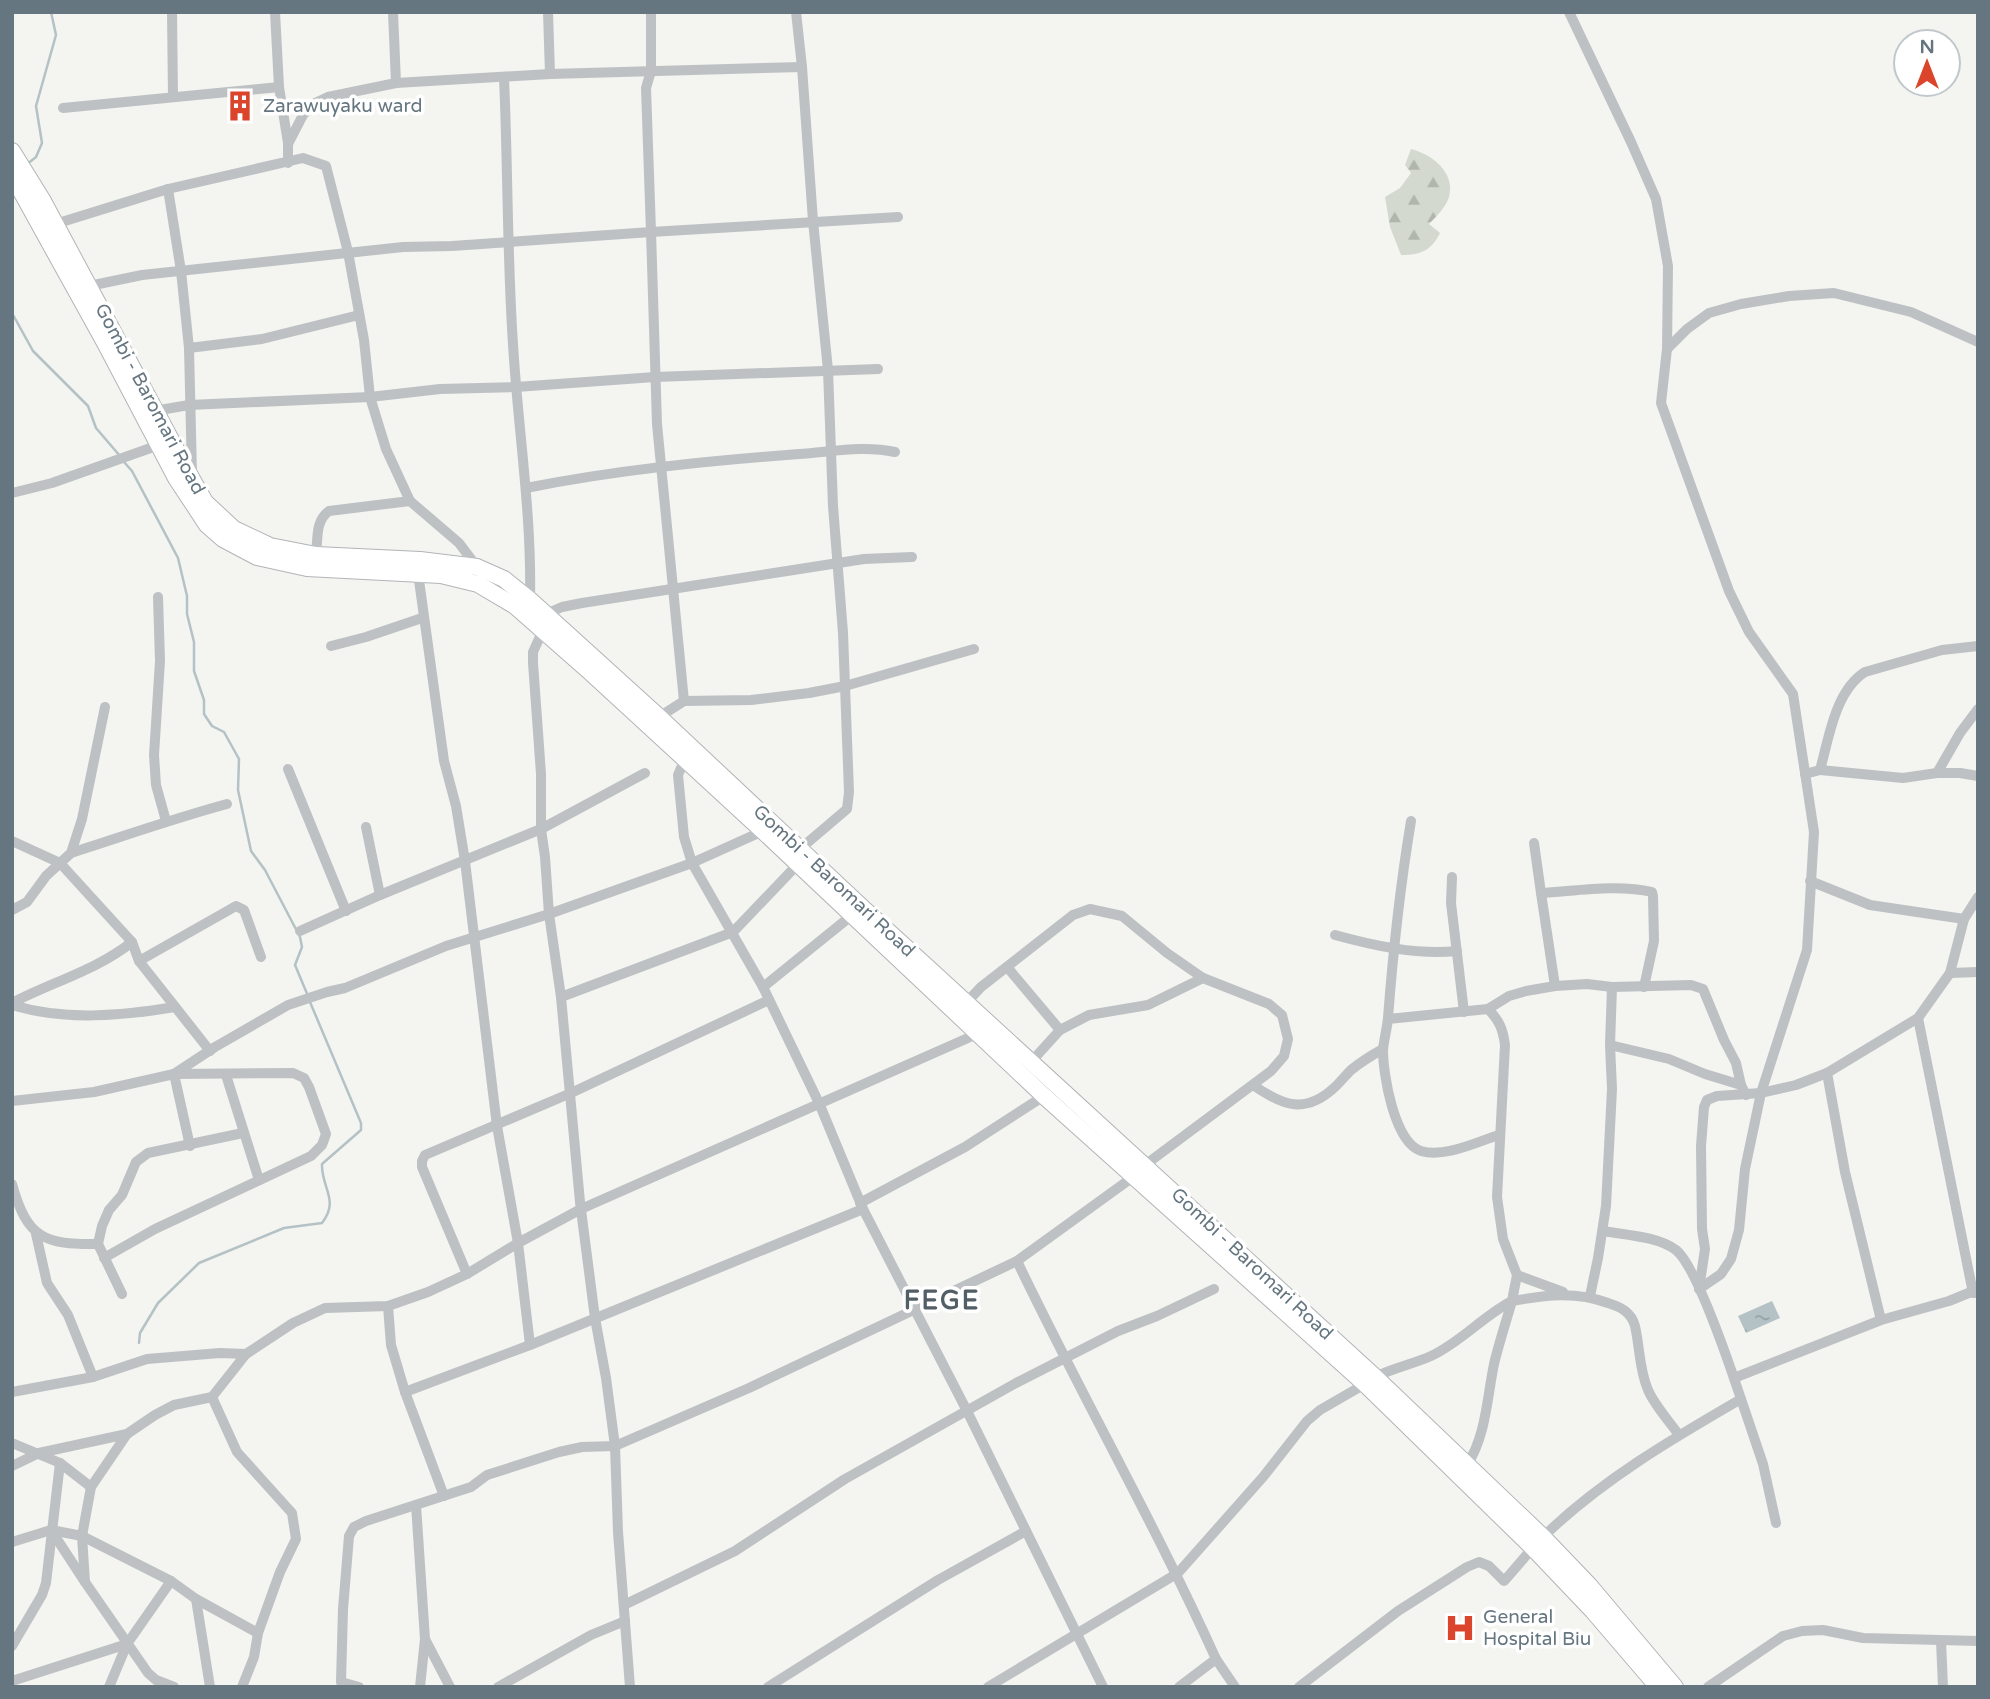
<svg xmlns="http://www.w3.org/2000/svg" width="1990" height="1699" viewBox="0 0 1990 1699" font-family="'Varela Round',sans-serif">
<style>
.forest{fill:url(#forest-firs)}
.water{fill:url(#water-ripples)}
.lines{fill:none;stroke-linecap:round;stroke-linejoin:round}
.stream{stroke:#b4c2c5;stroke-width:2.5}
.primary-casing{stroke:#b1b5b8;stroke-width:18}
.minor{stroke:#bdc1c4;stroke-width:10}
.primary{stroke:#fff;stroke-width:16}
.labels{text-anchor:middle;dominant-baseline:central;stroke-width:7;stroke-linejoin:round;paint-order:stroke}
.poi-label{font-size:19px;fill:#657680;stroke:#fff;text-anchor:start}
.street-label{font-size:19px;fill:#657680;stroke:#fff}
.district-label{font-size:26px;font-weight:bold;letter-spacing:2px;fill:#525f66;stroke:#fff}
</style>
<defs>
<pattern id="forest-firs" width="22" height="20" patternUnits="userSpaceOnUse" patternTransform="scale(1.75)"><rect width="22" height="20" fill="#d4d9d0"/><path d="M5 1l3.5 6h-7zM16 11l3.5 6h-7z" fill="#b0b5ae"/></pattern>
<pattern id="water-ripples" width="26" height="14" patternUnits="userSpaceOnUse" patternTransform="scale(1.75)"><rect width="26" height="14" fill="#b4c2c5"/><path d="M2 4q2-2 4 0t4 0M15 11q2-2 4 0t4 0" fill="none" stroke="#96a2a5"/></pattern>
</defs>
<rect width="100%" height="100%" fill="#f4f4f0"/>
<path class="forest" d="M1411,149C1431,154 1456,172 1449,197C1446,207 1436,217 1429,224L1440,233C1431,251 1421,255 1401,255L1390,227L1385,197L1400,188L1411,173L1405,165Z"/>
<polygon class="water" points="1772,1301 1780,1318 1746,1333 1738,1316"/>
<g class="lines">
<g class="stream">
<polyline points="26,165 36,157 42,143 36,106 56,35 51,12"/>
<polyline points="12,313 33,351 88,406 96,428 120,456"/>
<polyline points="124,462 132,471 178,558 187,596 187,614 194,642 194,671 204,700 204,714 212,726 224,732 239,759 238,790 251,851 265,870 300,937 302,947 295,965 308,996"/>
<path d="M139,1343L140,1333L158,1303L199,1263L284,1228L322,1223C340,1200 321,1188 322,1164L361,1130V1123L310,1002"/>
</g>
<g class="primary-casing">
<g id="primary">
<polyline points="12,151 43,201 193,481 205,502 234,529 270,546 316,555 420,560 477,567 504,579 530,600 659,717 865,910 1375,1377 1543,1537 1589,1585 1675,1687"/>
<polyline points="12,175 105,343 176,478 207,525 223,539 257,557 307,568 441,575 478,584 515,606 590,672 763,831 1044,1096 1365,1384 1533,1548 1592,1610 1658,1687"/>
</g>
</g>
<g class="minor">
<polyline points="172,12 173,97"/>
<polyline points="275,12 279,87 288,143"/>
<polyline points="393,12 396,83"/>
<polyline points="548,12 550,74"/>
<polyline points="796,12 802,67 813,221 828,370 833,506 843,633 849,792 847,809 800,849"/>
<polyline points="1569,12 1631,142 1656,199 1668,266 1667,349 1661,403 1729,591 1749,632 1793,694 1814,832 1807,950 1761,1093 1745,1169 1739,1230 1731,1259 1721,1274 1699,1289"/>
<path d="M504,78C508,166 507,256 513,344C518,430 532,514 530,600"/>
<polyline points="63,108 279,87"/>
<polyline points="288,163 288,144 303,115 313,104 328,97 396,83 550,74 802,67"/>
<polyline points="168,189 181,271 189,348 192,474"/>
<polyline points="52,225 168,189 303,158 326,166 348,252 364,340 370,397 386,449 410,501 459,543 477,567"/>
<polyline points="89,286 142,275 403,247 452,246 651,232 646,88 651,71 651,12"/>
<polyline points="189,348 262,339 359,315"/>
<polyline points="1667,349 1687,329 1709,313 1741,304 1789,296 1834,293 1911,312 1978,342"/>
<polyline points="154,411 189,405 370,397 440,389 516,387 655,377 878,369"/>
<path d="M526,488C616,470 707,461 799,454C831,452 863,445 895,452"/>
<polyline points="12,493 52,483 159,445"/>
<path d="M316,555C318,539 315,521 329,511L410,501"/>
<polyline points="418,573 444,761 456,806 465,861 497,1126 518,1243 530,1345"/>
<polyline points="158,597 160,661 154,755 156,785 166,821"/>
<polyline points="546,614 562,607 582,603 864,559 912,557"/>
<polyline points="543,630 533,652 533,663 541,774 541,829 545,857 549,914 561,997 580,1202 595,1318 606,1378 615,1446 618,1532 630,1687"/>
<polyline points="331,646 366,637 422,618"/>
<polyline points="684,701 657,424 651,232 898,217"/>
<polyline points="659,717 684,701 751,700 809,693 845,686 974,649"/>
<polyline points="693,762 681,768 678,775 684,837 692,863 763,987 819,1103 863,1209 967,1411 1103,1687"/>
<polyline points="288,769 346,911"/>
<polyline points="1820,770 1903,778 1937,773 1960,773 1978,776"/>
<polyline points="1937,773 1960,733 1978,709"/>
<path d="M1805,774L1820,770C1829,738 1835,691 1865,672L1942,650L1978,646"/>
<path d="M1411,821C1400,887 1393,952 1388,1018C1387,1029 1384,1039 1383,1050C1383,1074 1394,1142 1421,1151C1445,1158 1476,1142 1499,1135"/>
<polyline points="366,827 380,895"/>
<polyline points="12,841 60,863 132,942 139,961"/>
<polyline points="1534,843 1541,893"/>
<path d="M71,853C124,836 175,818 227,804"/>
<polyline points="1452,877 1451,903 1464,1012"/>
<polyline points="1810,881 1870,905 1964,919"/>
<polyline points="12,910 27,902 46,876 71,853 82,819 105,707"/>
<polyline points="300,931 380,895 541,829 645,773"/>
<path d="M1335,935C1375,946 1416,955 1457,951"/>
<polyline points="1007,967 1060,1030"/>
<polyline points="1950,973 1978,972"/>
<path d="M1555,986L1541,893C1576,891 1618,884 1652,892L1653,896L1654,941L1644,987"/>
<polyline points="763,987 851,916"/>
<polyline points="561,997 733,932 797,865"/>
<polyline points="967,1002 981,987 1073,915 1090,909 1122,916 1167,953 1203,978 1269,1004 1282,1015 1288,1039 1284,1056 1271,1071 1145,1165"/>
<path d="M12,1003C52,982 97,970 132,942"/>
<path d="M12,1005C65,1021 121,1016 175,1007"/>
<polyline points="1918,1018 1973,1293 1978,1293"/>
<polyline points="1388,1019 1488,1009 1509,996 1526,991 1555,986 1587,984 1612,987 1691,985 1703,989 1724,1040 1736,1063 1741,1085 1746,1095"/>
<polyline points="1610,1045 1669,1059 1705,1074 1741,1085"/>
<polyline points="210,1051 139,961 236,906 244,910 261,957"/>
<polyline points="1031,1062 1060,1030 1089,1015 1148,1005 1203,978"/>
<polyline points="1827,1073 1845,1172 1881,1320"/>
<polyline points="174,1074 215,1047 288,1005 327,992 345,988 446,946 549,914 692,863 763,831"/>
<polyline points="174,1074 190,1146"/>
<polyline points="226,1075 259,1180"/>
<path d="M1253,1085C1283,1106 1306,1115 1336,1086C1341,1081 1346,1075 1351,1070C1361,1062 1372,1055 1383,1049"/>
<polyline points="12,1101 94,1092 174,1074 293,1073 304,1078 309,1087 326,1134 322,1145 311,1156 155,1229 104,1258"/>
<path d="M12,1184C27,1238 44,1245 98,1244"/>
<polyline points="860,1203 965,1147 1044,1096"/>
<polyline points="36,1234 47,1283 68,1315 93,1377"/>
<path d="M1017,1261C1081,1395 1155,1524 1216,1659"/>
<polyline points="467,1274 422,1167 422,1161 425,1155 571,1093 769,1000"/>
<polyline points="1517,1275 1563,1292"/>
<polyline points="1699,1289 1705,1249 1702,1229 1701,1146 1704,1107 1707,1100 1717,1096 1761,1093 1796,1085 1827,1073 1918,1018 1950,973 1964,919 1978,897"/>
<polyline points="122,1294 98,1244 102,1226 109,1210 122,1195 136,1162 148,1153 243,1133"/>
<polyline points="1590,1296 1598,1258 1606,1206 1612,1089 1610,1045 1612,987"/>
<polyline points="388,1306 391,1345 405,1392 444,1496"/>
<path d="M1375,1377C1393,1368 1413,1364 1431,1356C1461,1342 1483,1316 1512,1301L1517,1275L1503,1239L1497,1197L1505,1045C1503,1029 1499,1020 1488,1009"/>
<polyline points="1734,1378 1881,1320 1949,1301 1976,1290"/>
<polyline points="12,1392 93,1377 147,1359 220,1353 246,1354 293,1323 325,1308 388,1306 428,1292 467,1274 518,1243 581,1209 977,1034"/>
<polyline points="405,1392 530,1345 863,1209"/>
<polyline points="212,1397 237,1452 292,1513 296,1539 280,1572 258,1633 254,1657 242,1687"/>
<polyline points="1741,1399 1763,1464 1776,1523"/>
<polyline points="127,1434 91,1487 82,1536 85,1582 148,1673 156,1680 174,1687"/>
<polyline points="12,1443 60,1463 91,1487"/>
<path d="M1467,1465C1486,1436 1487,1398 1494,1364C1499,1343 1506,1322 1512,1301C1546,1295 1575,1291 1608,1303C1621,1307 1631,1312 1635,1326C1640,1348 1639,1369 1648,1390C1655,1406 1669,1421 1679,1435"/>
<polyline points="12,1466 39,1453 127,1434 155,1415 174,1405 212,1397 246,1354"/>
<polyline points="416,1505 425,1639 420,1687"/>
<polyline points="51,1530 85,1582"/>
<polyline points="12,1542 51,1530 82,1536 171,1581 196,1599 258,1633"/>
<polyline points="196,1599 210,1687"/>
<polyline points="624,1605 735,1551 845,1479 1016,1383 1118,1331 1157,1316 1214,1289"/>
<polyline points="425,1639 450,1687"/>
<polyline points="1941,1641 1943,1687"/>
<polyline points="12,1646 42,1595 46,1583 60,1463"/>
<polyline points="12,1681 127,1644"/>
<polyline points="109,1687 127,1644 171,1581"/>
<polyline points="359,1687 341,1682 343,1609 349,1536 354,1527 366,1521 471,1487 487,1475 559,1452 582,1447 615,1446 749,1388 1017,1261 1133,1177"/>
<polyline points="498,1687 591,1635 625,1621"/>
<polyline points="768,1687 938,1580 1026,1531"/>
<polyline points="988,1687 1178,1573 1263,1477 1307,1421 1320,1410 1365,1384"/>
<polyline points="1179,1687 1216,1659 1235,1687"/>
<path d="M1299,1687L1398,1611L1467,1567L1479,1562L1489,1566L1504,1581C1517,1567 1529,1551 1543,1537C1600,1481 1672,1439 1741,1399C1731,1369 1697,1267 1676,1250C1657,1236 1625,1235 1603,1231"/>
<polyline points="1708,1687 1783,1636 1802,1631 1823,1630 1863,1638 1978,1641"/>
</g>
<use href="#primary" class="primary"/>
</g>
<defs>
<g id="building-bare" transform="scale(2.415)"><path d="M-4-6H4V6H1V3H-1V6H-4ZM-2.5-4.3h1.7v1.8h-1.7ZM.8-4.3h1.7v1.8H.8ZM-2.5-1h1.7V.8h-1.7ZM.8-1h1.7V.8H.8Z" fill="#da452b" stroke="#fff" stroke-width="2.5" paint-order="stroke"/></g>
<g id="hospital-bare" transform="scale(2.415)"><path d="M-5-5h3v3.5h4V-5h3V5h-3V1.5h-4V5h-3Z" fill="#da452b" stroke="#fff" stroke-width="2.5" paint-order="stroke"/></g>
</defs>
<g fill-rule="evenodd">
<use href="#building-bare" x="240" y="106"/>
<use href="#hospital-bare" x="1460" y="1628"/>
</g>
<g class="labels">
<g class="poi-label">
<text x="263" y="106">Zarawuyaku ward</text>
<text x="1483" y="1617">General<tspan x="1483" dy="22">Hospital Biu</tspan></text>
</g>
<g class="street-label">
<text transform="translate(150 399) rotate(62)">Gombi - Baromari Road</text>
<text transform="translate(834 881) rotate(43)">Gombi - Baromari Road</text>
<text transform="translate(1252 1264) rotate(43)">Gombi - Baromari Road</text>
</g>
<g class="district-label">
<text x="942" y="1300">FEGE</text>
</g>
</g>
<rect width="1990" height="1699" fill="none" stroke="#657680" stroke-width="28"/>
<g transform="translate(1927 63)"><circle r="33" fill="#ffffff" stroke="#c1c8cc" stroke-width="2"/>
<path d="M0-5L12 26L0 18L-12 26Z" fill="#da452b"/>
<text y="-10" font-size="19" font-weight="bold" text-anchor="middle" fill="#657680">N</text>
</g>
</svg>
